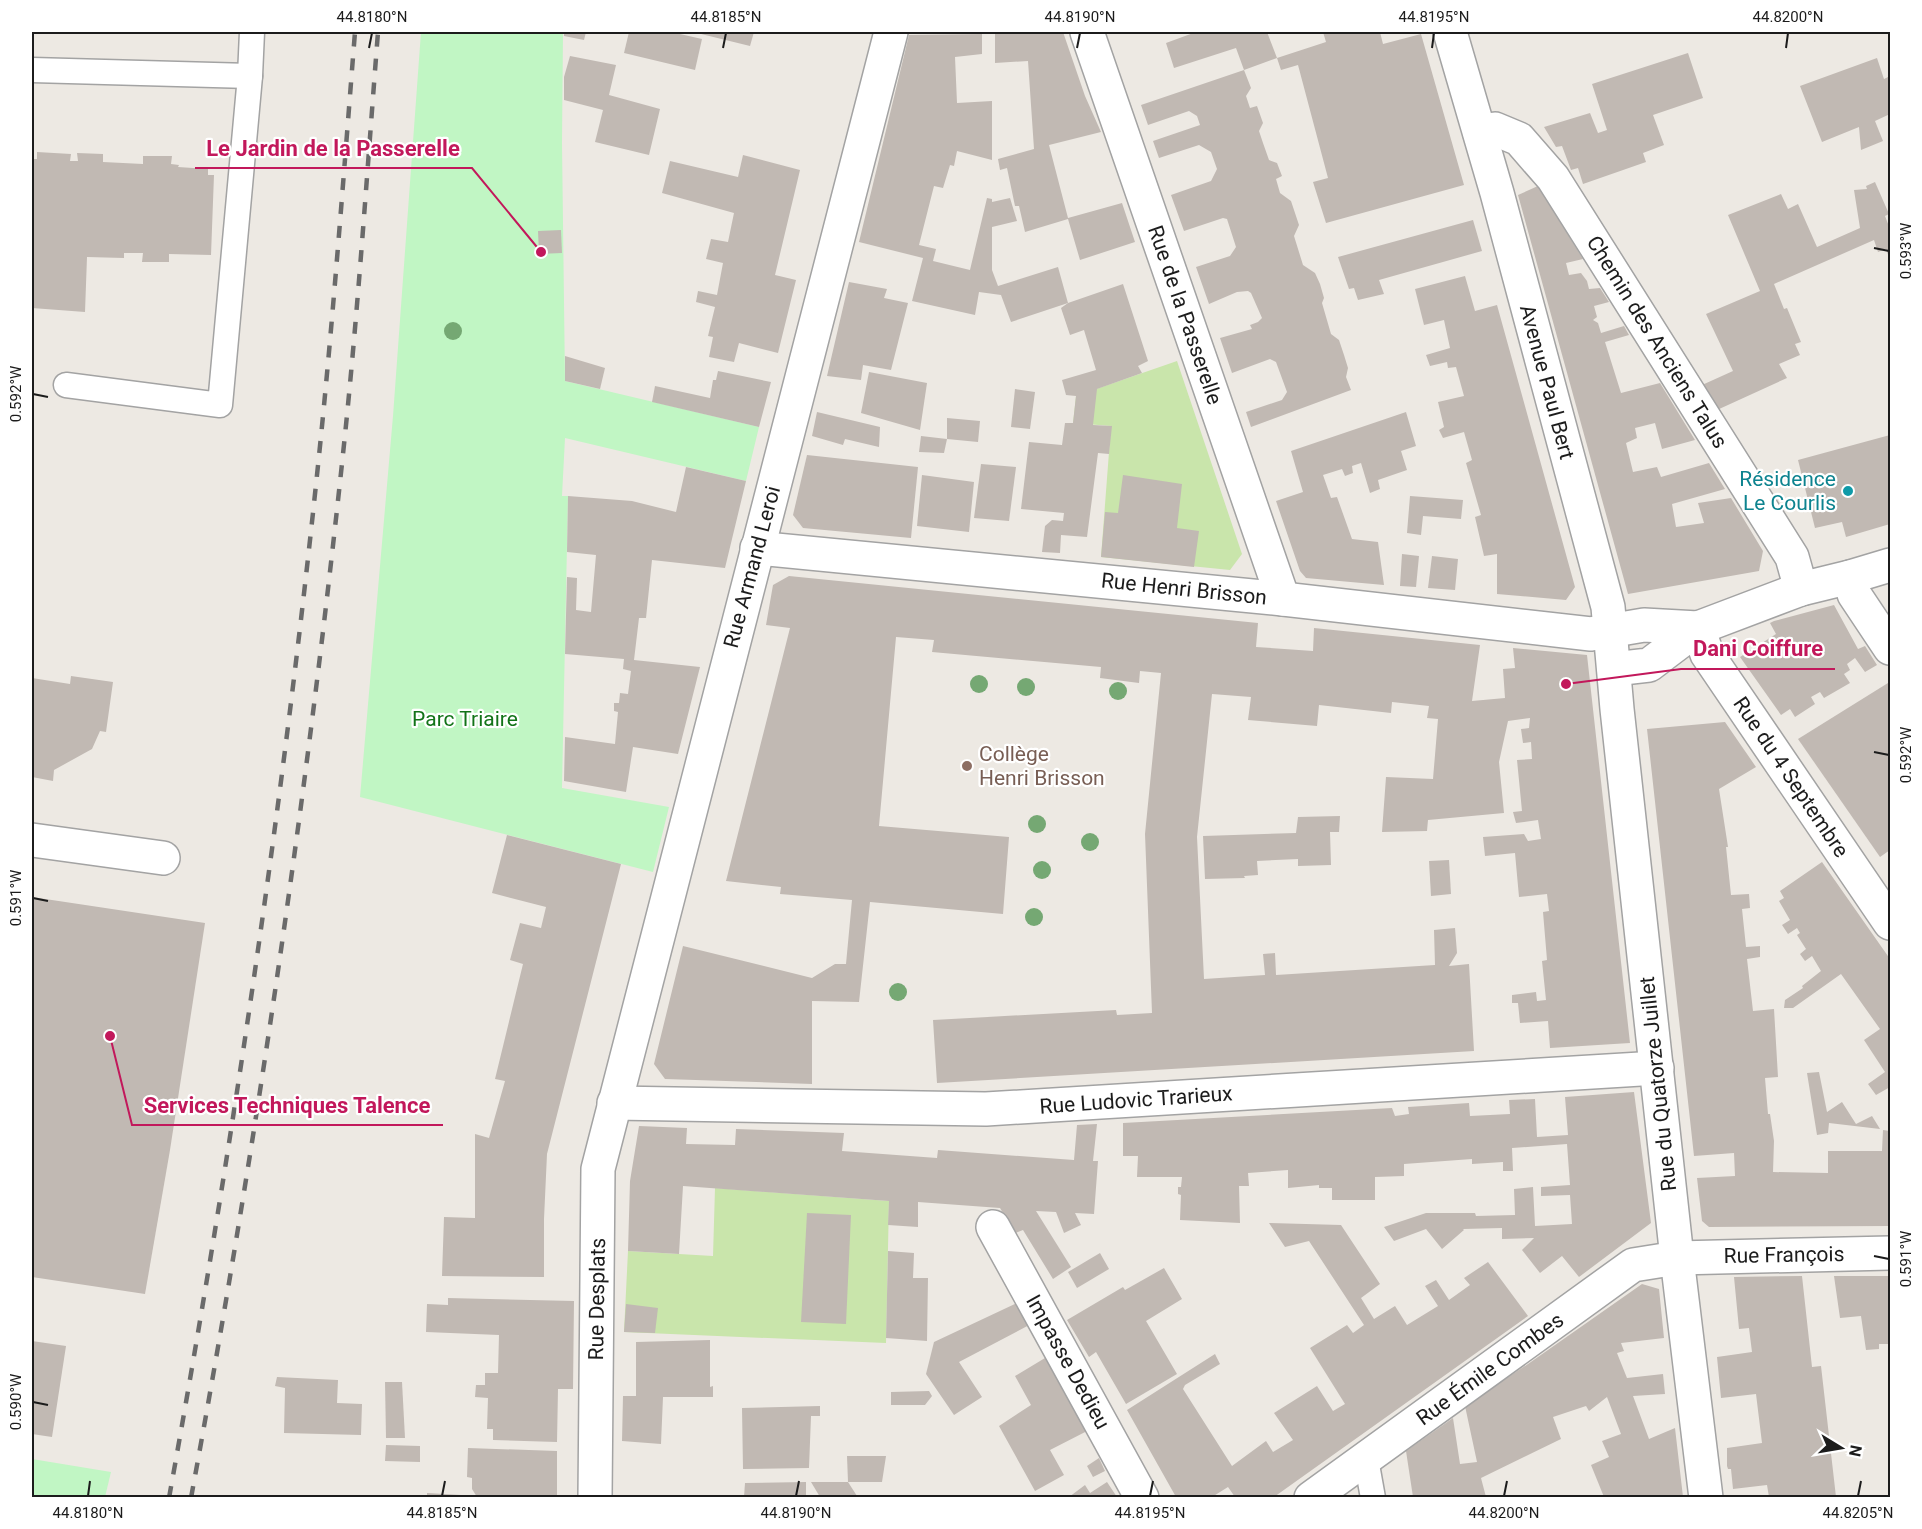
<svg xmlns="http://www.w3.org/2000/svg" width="1922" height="1529" viewBox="0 0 1922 1529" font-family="Roboto,sans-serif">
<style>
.grass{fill:#c9e5ab}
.park{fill:#c1f6c4}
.building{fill:#c1b9b3}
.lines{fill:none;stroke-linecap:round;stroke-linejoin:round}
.lane-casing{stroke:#a3a3a3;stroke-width:27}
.street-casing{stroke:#a3a3a3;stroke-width:36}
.lane{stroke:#fff;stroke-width:24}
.street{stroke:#fff;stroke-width:33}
.rail{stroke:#6a6a6a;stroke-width:4.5;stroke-dasharray:12 12;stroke-linecap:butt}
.tree{fill:#75a873}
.ticks{fill:none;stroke:#1c1c1c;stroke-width:2}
.culture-dot{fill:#0f9aa8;stroke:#fff;stroke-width:2}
.education-dot{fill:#8d6e63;stroke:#fff;stroke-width:2}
.labels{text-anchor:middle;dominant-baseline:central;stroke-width:4.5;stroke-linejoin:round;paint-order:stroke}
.street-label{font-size:21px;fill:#1c1c1c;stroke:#fff}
.culture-label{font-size:21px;fill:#0d838f;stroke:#fff;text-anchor:end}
.park-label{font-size:21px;fill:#127318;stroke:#fff}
.education-label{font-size:21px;fill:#785e54;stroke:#fff;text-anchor:start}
.leader{fill:none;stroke:#c2185b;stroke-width:2}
.callout-dot{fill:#c2185b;stroke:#fff;stroke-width:2}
.callout-label{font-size:22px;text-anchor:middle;font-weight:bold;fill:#c2185b;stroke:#fff;stroke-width:4.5;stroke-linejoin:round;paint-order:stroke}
.neatline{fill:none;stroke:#1c1c1c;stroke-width:2}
.ticks-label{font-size:15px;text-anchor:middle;fill:#1c1c1c}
</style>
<rect width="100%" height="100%" fill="#ede9e3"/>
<g class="grass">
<polygon points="1177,361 1242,554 1230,570 1101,557 1111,426 1073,423 1076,396"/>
<polygon points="715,1188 889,1201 886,1343 624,1332 628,1251 713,1256"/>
</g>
<g class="park">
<polygon points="421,32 563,32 562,143 565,381 759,427 746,481 565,438 562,496 568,496 562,788 669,807 653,872 360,797 393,416"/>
<polygon points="32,1459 111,1472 105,1497 32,1497"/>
</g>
<g class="building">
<polygon points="564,32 586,32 584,40 564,36"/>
<polygon points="629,32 671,32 702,39 695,70 624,53"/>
<polygon points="693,32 754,32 750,46"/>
<polygon points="995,32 1063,32 1085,96 1101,132 1049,145 1068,218 1122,203 1135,242 1080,260 1068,219 1025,232 1019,206 1015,206 1007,168 1000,170 998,159 1034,149 1028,61 995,63"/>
<polygon points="1196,32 1267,32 1277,58 1244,70 1236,48 1174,68 1166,43"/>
<polygon points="1323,32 1380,32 1383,44 1421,34 1464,185 1326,223 1313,182 1328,178 1298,65 1281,70 1277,58 1326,42"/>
<polygon points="982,34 982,54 955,57 957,103 992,101 992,160 957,151 954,166 950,165 943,188 934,186 919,245 936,249 933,261 970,270 987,198 992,199 992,202 1010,198 1017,221 992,227 992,270 998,286 1058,267 1068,303 1011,322 1001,295 979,292 975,315 912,301 923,258 859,242 909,35"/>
<polygon points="1688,53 1703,98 1653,115 1664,145 1643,153 1646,162 1583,184 1578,168 1571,170 1562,146 1556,147 1544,127 1590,113 1598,133 1607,130 1592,84"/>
<polygon points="570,56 616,65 609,95 660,109 649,155 595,142 603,110 564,100 564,77"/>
<polygon points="1877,58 1884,79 1890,76 1890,114 1875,121 1883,141 1861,150 1859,127 1822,142 1800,86"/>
<polygon points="1244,70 1251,88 1246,96 1250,108 1257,106 1263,123 1259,131 1263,143 1269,160 1277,163 1282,176 1276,179 1280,193 1291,201 1299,225 1294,236 1303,265 1315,273 1320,284 1324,298 1322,303 1331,334 1339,340 1344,355 1348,368 1346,377 1351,390 1251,427 1246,412 1282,400 1287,392 1276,362 1270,359 1232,373 1220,338 1252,329 1250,325 1258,322 1262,318 1251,293 1248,291 1237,292 1209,304 1196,267 1230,256 1236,247 1227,219 1223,218 1184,231 1171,195 1211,181 1217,169 1211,152 1199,145 1159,158 1153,141 1200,125 1197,116 1189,111 1148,125 1141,105"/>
<polygon points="37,152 71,154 70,161 78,161 77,153 103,154 103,162 143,164 143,156 172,156 171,164 179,165 178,167 208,169 208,175 214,175 211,255 169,254 169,262 142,262 143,253 124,253 124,258 87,257 85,312 32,308 32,159 37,159"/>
<polygon points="743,155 800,170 775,275 796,280 778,353 739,343 734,362 709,357 713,337 708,336 715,307 696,302 698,291 717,295 723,263 706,259 711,239 728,242 734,213 662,193 670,161 738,177"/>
<polygon points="1875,182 1889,214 1885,216 1890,229 1890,260 1886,249 1878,252 1874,240 1774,284 1784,309 1787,308 1801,342 1795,344 1800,355 1779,364 1787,378 1717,410 1702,385 1733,371 1706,314 1760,291 1728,215 1781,194 1788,209 1798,204 1817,247 1860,228 1854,190 1867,189 1866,186"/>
<polygon points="1538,186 1583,259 1566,263 1569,275 1581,273 1587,281 1589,289 1600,288 1609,302 1594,306 1597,317 1593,320 1598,323 1601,333 1624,326 1629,335 1605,342 1621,393 1660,383 1695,440 1662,449 1655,423 1635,428 1637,438 1626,443 1633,472 1657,467 1661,477 1709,463 1725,489 1672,504 1676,527 1704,523 1698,503 1731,498 1763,551 1759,571 1628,594 1518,195"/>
<polygon points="1473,220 1482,251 1379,280 1384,294 1358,300 1354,288 1349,289 1338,257"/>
<polygon points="561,230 562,253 539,254 538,231"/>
<polygon points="1465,276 1475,311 1497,305 1575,587 1566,600 1497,594 1497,554 1484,556 1475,517 1481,515 1466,463 1472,460 1464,432 1443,438 1439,430 1444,427 1438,402 1464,396 1456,367 1448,368 1447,362 1430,366 1426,355 1450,348 1444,320 1424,325 1415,289"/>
<polygon points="849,282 887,289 884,298 908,303 891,370 863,365 861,380 827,376"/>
<polygon points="1123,284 1148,361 1138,366 1142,373 1097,389 1093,425 1112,426 1109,454 1098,453 1087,537 1061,535 1060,553 1042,552 1045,526 1052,520 1063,521 1064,513 1021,509 1029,442 1062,445 1065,423 1073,423 1076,396 1066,395 1062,380 1096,370 1084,330 1070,335 1061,308 1068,303"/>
<polygon points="565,356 605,368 600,389 565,381"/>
<polygon points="718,371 771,382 759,427 652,402 655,386 710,398 713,380 716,380"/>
<polygon points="869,372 927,383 920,430 861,413"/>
<polygon points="1015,389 1035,392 1030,429 1011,427"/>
<polygon points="817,412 880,427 879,447 845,439 843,445 812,436"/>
<polygon points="1406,412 1416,446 1401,451 1407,470 1378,480 1380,489 1370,493 1361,463 1352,466 1353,473 1345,476 1342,469 1323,475 1331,498 1337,497 1352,539 1378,542 1384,585 1306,578 1300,571 1276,501 1303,492 1291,451"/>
<polygon points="947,418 980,421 978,442 947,439"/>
<polygon points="1890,435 1890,524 1846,537 1842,522 1815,528 1798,460"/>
<polygon points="921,436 947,439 944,453 919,452"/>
<polygon points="807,455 918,467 911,538 803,528 793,515"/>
<polygon points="981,464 1016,467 1009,521 974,518"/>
<polygon points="686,467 746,481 725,568 652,560 646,618 639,618 634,660 700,667 678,754 633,747 626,792 564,781 565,737 615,744 618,712 614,711 614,703 619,703 620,693 628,694 631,671 623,669 624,659 565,654 567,577 577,578 576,610 591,612 596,555 567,552 568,496 632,501 676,512"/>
<polygon points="922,475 974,482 969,532 917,526"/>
<polygon points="1123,475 1182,484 1177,528 1199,531 1194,567 1101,557 1105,512 1118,513"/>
<polygon points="1410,496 1463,500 1461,519 1423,516 1421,535 1407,533"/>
<polygon points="1402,554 1419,556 1416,587 1400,586"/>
<polygon points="1432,556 1458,559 1455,590 1428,588"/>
<polygon points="789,576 1258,623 1256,647 1313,651 1314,628 1480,645 1472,701 1505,698 1503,669 1515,668 1513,648 1587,655 1630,1043 1550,1048 1548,1021 1520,1023 1518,1003 1512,1003 1512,995 1536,992 1537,1001 1546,1000 1542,961 1547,960 1543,912 1549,911 1547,894 1519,897 1515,853 1485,856 1483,837 1524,834 1528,841 1541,839 1538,820 1516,823 1513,812 1522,811 1517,760 1532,759 1531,742 1523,743 1521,729 1529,728 1530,718 1508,721 1499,762 1504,813 1428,820 1427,831 1382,832 1386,777 1433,779 1438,719 1427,718 1429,706 1392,702 1391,713 1319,705 1317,726 1248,720 1251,697 1212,694 1197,837 1204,979 1265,975 1263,954 1275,953 1276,975 1435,965 1434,930 1455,928 1457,953 1449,966 1469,964 1474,1051 937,1083 933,1020 1116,1010 1117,1015 1152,1013 1145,834 1161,673 1140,671 1139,683 1100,678 1101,667 932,652 934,640 896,637 879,826 1009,837 1003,914 870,902 859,1002 812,1001 812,1084 665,1079 654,1064 683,946 812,978 835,964 846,964 852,900 780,894 781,887 726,881 790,628 766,625 773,585"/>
<polygon points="1834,605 1858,649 1865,646 1877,665 1865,672 1855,658 1847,664 1850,670 1844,674 1850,683 1824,698 1820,692 1811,697 1815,704 1795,717 1790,709 1781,715 1740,657 1776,634 1770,623 1774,621"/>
<polygon points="71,676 113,682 106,732 100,731 92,749 54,770 53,781 32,777 32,678 70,684"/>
<polygon points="1888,683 1890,687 1890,850 1880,857 1798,739"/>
<polygon points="1725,722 1756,767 1719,789 1728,847 1726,847 1731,895 1749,894 1750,908 1742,909 1746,947 1760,946 1760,957 1747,959 1753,1011 1774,1009 1778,1077 1765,1078 1768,1114 1770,1114 1774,1141 1773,1172 1828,1173 1828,1151 1882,1151 1883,1130 1890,1131 1890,1226 1709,1227 1702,1221 1697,1178 1735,1176 1734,1153 1694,1156 1647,729"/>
<polygon points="1340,816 1339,832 1330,832 1331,865 1298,866 1298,859 1257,861 1258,875 1244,876 1245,878 1205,879 1203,836 1296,833 1298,817"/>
<polygon points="507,835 621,864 547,1154 544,1219 544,1277 442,1276 444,1217 475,1218 475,1134 489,1138 505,1081 495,1079 523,964 510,960 520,923 541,928 546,907 492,893"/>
<polygon points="1449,860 1451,894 1431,896 1429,861"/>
<polygon points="1822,862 1890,959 1890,1087 1876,1095 1868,1084 1885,1072 1864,1040 1880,1029 1841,974 1793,1008 1784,1008 1785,1000 1803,988 1802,986 1821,971 1812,956 1805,961 1800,954 1806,949 1797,935 1800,933 1797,928 1788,934 1782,925 1790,920 1779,901 1784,898 1780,891"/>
<polygon points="32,897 205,923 170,1150 145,1294 32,1277"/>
<polygon points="1819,1072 1827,1112 1842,1102 1856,1124 1872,1116 1880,1129 1829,1123 1828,1133 1817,1135 1807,1073"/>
<polygon points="1634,1092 1651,1223 1579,1277 1562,1256 1540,1273 1522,1250 1534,1238 1502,1239 1502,1228 1463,1229 1464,1230 1442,1249 1426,1229 1394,1241 1384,1227 1426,1213 1475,1213 1476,1216 1515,1215 1514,1189 1533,1187 1535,1226 1572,1224 1570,1195 1541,1196 1541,1187 1570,1185 1567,1144 1512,1148 1513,1171 1503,1171 1503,1162 1472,1164 1472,1159 1404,1164 1404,1176 1375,1177 1375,1200 1332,1200 1332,1188 1319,1188 1319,1185 1288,1188 1288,1170 1248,1173 1249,1186 1239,1186 1240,1223 1180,1220 1181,1195 1178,1194 1178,1187 1181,1187 1182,1177 1137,1177 1138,1156 1123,1156 1123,1123 1392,1108 1395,1116 1409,1114 1408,1107 1469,1103 1470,1116 1510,1114 1509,1100 1535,1099 1537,1137 1568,1135 1565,1097"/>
<polygon points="1097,1124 1093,1161 1098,1161 1094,1214 1075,1213 1081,1225 1064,1233 1056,1212 1036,1211 1071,1267 1053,1279 1023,1230 1015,1233 1000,1208 918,1202 918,1227 888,1225 889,1201 683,1186 679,1254 628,1251 630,1181 639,1126 687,1128 686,1144 735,1145 736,1129 844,1133 842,1151 937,1158 938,1150 1074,1160 1077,1125"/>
<polygon points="807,1213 851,1215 846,1324 801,1322"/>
<polygon points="1269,1223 1341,1225 1380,1284 1361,1298 1374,1319 1395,1306 1407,1325 1438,1306 1425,1286 1436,1280 1449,1300 1470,1285 1464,1278 1488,1262 1528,1316 1274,1497 1235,1497 1228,1487 1212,1497 1176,1497 1127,1410 1215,1354 1220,1364 1185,1385 1183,1389 1232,1466 1266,1441 1273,1452 1293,1440 1274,1413 1317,1386 1333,1411 1345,1404 1310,1348 1347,1325 1353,1333 1364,1325 1309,1241 1285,1247"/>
<polygon points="888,1251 914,1253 913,1278 928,1278 927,1341 886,1338"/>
<polygon points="1100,1253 1109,1269 1077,1288 1068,1272"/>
<polygon points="1164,1268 1182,1299 1146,1321 1177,1374 1126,1404 1096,1352 1089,1357 1067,1320 1123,1287 1125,1290"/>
<polygon points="1802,1276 1812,1367 1821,1366 1836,1497 1769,1497 1767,1485 1733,1489 1731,1469 1728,1469 1727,1466 1727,1448 1762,1443 1756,1394 1721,1398 1717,1357 1752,1352 1749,1328 1739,1329 1734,1277"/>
<polygon points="1834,1276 1890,1276 1890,1344 1879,1344 1879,1349 1866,1350 1861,1316 1840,1318"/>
<polygon points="1642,1284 1659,1289 1664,1338 1621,1343 1624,1351 1617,1353 1627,1378 1663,1374 1665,1394 1633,1396 1649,1439 1675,1428 1683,1497 1604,1497 1591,1465 1609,1457 1602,1441 1621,1434 1607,1397 1589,1411 1586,1406 1553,1417 1561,1439 1481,1478 1486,1497 1413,1497 1406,1451 1453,1418 1460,1464 1477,1462 1465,1406 1528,1364"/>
<polygon points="448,1298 574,1301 573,1389 558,1389 557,1442 493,1440 493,1429 487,1429 488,1398 475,1397 476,1385 485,1385 485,1373 498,1373 499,1335 426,1332 427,1304 448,1305"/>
<polygon points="1021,1301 1033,1323 959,1362 982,1397 954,1415 926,1374 934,1342"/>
<polygon points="626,1304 658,1308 655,1333 624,1332"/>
<polygon points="710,1340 710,1387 713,1386 713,1397 663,1397 661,1444 622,1441 623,1396 636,1396 636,1342"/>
<polygon points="32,1341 66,1346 52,1437 32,1434"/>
<polygon points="1050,1355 1091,1429 1050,1450 1064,1475 1035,1491 999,1426 1031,1405 1015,1376"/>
<polygon points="277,1377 338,1380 337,1403 362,1404 361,1435 284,1433 285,1388 275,1386"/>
<polygon points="385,1382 402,1382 405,1438 386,1438"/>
<polygon points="929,1391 932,1396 925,1405 891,1405 891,1392"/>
<polygon points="820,1406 820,1416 811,1416 809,1468 743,1469 742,1408"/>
<polygon points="386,1445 420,1446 420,1462 385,1461"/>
<polygon points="468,1448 557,1451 557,1497 477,1497 472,1489 472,1478 467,1477"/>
<polygon points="847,1456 886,1456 882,1482 848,1482"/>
<polygon points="1099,1458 1105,1471 1093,1477 1087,1466"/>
<polygon points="806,1482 806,1497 744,1497 745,1483"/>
<polygon points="811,1482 848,1482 857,1496 820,1497"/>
<polygon points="1107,1482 1117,1497 1069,1497 1085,1485 1090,1493"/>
<polygon points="427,1493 461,1495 461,1497 427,1497"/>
</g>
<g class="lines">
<g class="lane-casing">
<g id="lane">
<polyline points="32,70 250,76"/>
<polyline points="66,385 220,405 250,76 252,32"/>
<polyline points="1366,1459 1373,1498"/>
</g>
</g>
<g class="street-casing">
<g id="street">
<polyline points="1087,32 1283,599"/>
<polyline points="1450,32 1497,193 1608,607 1617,709 1677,1258 1706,1498"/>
<polyline points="1480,133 1495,129 1519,139 1553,178 1792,557 1801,589"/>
<polyline points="757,548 1283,599 1591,634 1644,625 1698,628"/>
<polyline points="1850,577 1854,594 1890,648"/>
<polyline points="1698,628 1707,654 1890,923"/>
<polyline points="1614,669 1649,665 1698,628 1801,589 1850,577 1890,565"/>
<polyline points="32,840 163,858"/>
<polyline points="614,1103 986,1109 1657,1068"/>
<polyline points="993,1227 1142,1498"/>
<polyline points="595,1498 598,1169 891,32"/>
<polyline points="1311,1498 1633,1265 1677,1258 1890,1253"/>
</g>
</g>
<use href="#lane" class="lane"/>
<use href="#street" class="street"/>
<g class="rail">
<path d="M169,1498C232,1149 284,798 320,446C334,308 344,170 355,32"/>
<path d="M191,1498C255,1151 306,803 343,454C358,313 367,172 378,32"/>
</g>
</g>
<g class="tree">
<circle cx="453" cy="331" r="9"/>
<circle cx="979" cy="684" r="9"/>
<circle cx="1026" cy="687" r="9"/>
<circle cx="1118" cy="691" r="9"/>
<circle cx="1037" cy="824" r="9"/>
<circle cx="1090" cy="842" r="9"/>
<circle cx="1042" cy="870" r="9"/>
<circle cx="1034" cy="917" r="9"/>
<circle cx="898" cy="992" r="9"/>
</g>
<path class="ticks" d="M369,48L372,33M723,48L726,33M1077,48L1080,33M1432,48L1434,33M1786,48L1788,33M1874,248L1889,251M33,394L48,397M1874,752L1889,755M33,898L48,901M1874,1256L1889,1259M33,1402L48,1405M88,1496L90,1481M442,1496L445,1481M796,1496L799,1481M1150,1496L1153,1481M1504,1496L1507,1481M1858,1496L1861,1481"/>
<circle class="culture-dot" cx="1848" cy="491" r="6"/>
<circle class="education-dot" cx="967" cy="766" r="6"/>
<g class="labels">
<g class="street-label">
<text transform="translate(1185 315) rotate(71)">Rue de la Passerelle</text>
<text transform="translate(1657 342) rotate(58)">Chemin des Anciens Talus</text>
<text transform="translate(1547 382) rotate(75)">Avenue Paul Bert</text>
<text transform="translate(752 567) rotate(-75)">Rue Armand Leroi</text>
<text transform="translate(1184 589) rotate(6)">Rue Henri Brisson</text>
<text transform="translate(1791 777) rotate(56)">Rue du 4 Septembre</text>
<text transform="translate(1658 1084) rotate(-96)">Rue du Quatorze Juillet</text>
<text transform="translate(1136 1100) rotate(-4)">Rue Ludovic Trarieux</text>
<text transform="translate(1784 1255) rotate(-1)">Rue François</text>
<text transform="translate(597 1299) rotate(-89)">Rue Desplats</text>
<text transform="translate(1068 1362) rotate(61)">Impasse Dedieu</text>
<text transform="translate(1490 1369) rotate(-36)">Rue Émile Combes</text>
</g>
<g class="culture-label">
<text x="1836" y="479">Résidence<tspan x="1836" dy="24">Le Courlis</tspan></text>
</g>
<g class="park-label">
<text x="465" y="719">Parc Triaire</text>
</g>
<g class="education-label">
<text x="979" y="754">Collège<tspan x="979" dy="24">Henri Brisson</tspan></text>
</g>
</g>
<path class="leader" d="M541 252L472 168H195M1566 684L1681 669H1835M110 1036L132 1125H443"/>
<g class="callout-dot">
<circle cx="541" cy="252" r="6"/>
<circle cx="1566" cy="684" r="6"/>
<circle cx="110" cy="1036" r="6"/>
</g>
<g class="callout-label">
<text x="333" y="156">Le Jardin de la Passerelle</text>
<text x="1758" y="656">Dani Coiffure</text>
<text x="287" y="1113">Services Techniques Talence</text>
</g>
<rect width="1922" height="1529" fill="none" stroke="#ffffff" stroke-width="66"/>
<g transform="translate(1841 1448) rotate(101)" stroke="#ffffff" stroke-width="4.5" paint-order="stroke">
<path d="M0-4.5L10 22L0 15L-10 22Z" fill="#1c1c1c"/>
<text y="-9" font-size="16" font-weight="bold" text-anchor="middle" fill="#1c1c1c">N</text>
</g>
<rect x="33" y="33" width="1856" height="1463" class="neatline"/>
<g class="ticks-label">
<text x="372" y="22">44.8180°N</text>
<text x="726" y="22">44.8185°N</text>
<text x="1080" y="22">44.8190°N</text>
<text x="1434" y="22">44.8195°N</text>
<text x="1788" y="22">44.8200°N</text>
<text transform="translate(1906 251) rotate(-90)" y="5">0.593°W</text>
<text transform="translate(16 394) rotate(-90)" y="5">0.592°W</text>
<text transform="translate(1906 755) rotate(-90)" y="5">0.592°W</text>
<text transform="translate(16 898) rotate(-90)" y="5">0.591°W</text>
<text transform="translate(1906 1259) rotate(-90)" y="5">0.591°W</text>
<text transform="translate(16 1402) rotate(-90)" y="5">0.590°W</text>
<text x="88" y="1518">44.8180°N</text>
<text x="442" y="1518">44.8185°N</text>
<text x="796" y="1518">44.8190°N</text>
<text x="1150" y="1518">44.8195°N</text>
<text x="1504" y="1518">44.8200°N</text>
<text x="1858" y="1518">44.8205°N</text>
</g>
</svg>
